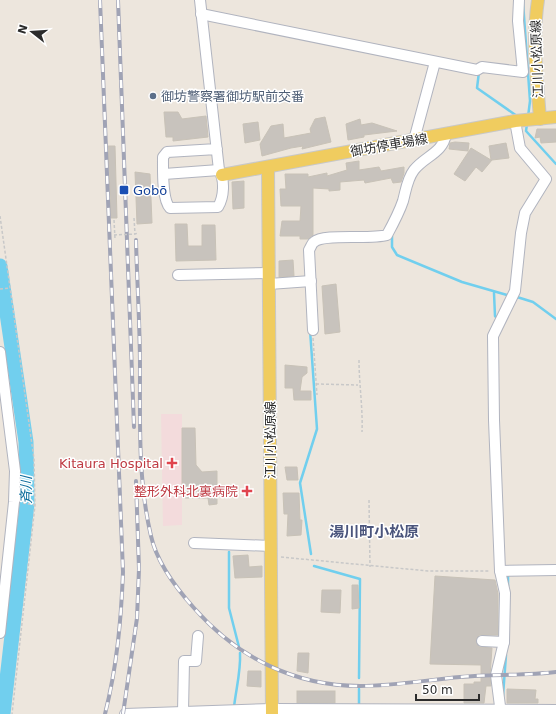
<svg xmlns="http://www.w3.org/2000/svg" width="556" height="714" viewBox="0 0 556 714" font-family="'DejaVu Sans','Noto Sans JP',sans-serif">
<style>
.medical{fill:#f3dbdc}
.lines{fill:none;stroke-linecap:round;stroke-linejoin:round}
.stream{stroke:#71cfee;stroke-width:2.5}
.river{stroke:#71cfee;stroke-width:15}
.building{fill:#c8c3bd;stroke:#c8c2b7}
.minor-casing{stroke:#b1b4bf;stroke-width:12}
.major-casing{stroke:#c8c8c8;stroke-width:14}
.path{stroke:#c8c8c8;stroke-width:1.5;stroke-dasharray:3 2;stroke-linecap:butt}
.minor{stroke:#fff;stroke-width:10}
.major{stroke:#f0cc5f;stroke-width:12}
.rail-casing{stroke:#a0a3b5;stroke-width:4}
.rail{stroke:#fff;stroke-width:2.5;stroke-dasharray:8;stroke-linecap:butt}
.path-bridge{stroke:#c8c8c8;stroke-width:1.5;stroke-dasharray:3 2;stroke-linecap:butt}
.service-dot{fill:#5c6f8a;stroke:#fff;stroke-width:1.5}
.transit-dot{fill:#1a4fb4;stroke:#fff;stroke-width:1.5}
.health-dot{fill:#e0444e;stroke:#fff;stroke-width:1.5}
.labels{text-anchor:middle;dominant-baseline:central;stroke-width:3;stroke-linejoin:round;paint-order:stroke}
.street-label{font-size:13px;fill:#2b2b2b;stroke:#fff}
.service-label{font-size:13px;fill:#4e5e75;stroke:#fff;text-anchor:start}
.transit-label{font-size:13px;fill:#164399;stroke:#fff;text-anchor:start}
.health-label{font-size:13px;fill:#be3a42;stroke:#fff;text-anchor:end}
.water-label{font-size:14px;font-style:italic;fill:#0e6d9c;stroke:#fff}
.quarter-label{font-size:15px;font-weight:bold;fill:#4b557c;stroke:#fff}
</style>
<rect width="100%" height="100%" fill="#ede6dd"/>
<polygon class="medical" points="161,414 182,414 182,525 163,526"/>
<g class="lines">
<g class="stream">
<polyline points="523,2 530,101 528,117"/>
<polyline points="479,72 477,88 517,116"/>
<polyline points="527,124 526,131 556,164"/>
<polyline points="392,236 392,247 397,255 462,282 507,295"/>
<polyline points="494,293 495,316 498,319"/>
<polyline points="517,297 533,302 556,319"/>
<polyline points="310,330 317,429 300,483 311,554"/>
<polyline points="229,552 229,608 239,647"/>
<polyline points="314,566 360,579 359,678"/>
<polyline points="508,575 508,586"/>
<polyline points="359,689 359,706"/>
<polyline points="503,696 506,655"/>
<path d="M234,707C236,689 241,671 240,653"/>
</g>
<polyline class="river" points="0,266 26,442 27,504 3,714"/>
</g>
<g class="building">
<polygon points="164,112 178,112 182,119 206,116 208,137 173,141 173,137 166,137"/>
<polygon points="325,117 331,142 302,149 303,146 291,148 262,156 260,144 271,126 283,124 284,138 311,133 310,129 315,119"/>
<polygon points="360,119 361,125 372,123 397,131 364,135 364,137 348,140 346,124"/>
<polygon points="258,122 260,140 245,143 243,124"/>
<polygon points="537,129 556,129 556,142 541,143 540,137 535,138"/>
<polygon points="455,142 469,143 468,151 449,149 450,143"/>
<polygon points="506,143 509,158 492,160 482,172 476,167 465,181 454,174 471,148 491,160 489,146"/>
<polygon points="108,146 115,146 117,218 111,218"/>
<polygon points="359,161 359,170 379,167 381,171 404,167 404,173 401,182 393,183 391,178 365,183 364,180 340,182 340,190 329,191 329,189 313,188 313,235 308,239 300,239 300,236 280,236 282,221 300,221 301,206 281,206 280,189 286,189 285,174 308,174 308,177 327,173 327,176 347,170 346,163"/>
<polygon points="135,172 150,174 152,223 137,224"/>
<polygon points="244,181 244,208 233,209 232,182"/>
<polygon points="175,224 187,224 188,246 202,246 202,225 215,225 216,260 176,261"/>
<polygon points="293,260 294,276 279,277 279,261"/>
<polygon points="336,284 340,332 325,334 322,286"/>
<polygon points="285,365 307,367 307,373 302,377 300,391 311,391 311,400 294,400 293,388 285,388"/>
<polygon points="182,428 195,428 196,465 202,472 217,471 217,504 209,505 208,498 182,498"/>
<polygon points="285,467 297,467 298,480 287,480"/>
<polygon points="283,493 299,493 300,520 302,520 301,535 287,536 288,514 284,514"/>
<polygon points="248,555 249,567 262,566 262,577 235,578 233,556"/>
<polygon points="435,576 495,580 498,594 498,635 479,635 476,640 479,647 492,648 490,676 491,686 486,686 484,703 464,703 464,684 474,684 474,682 481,682 481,665 430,664"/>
<polygon points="352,585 358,585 359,608 352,609"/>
<polygon points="322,590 341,590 340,613 321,612"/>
<polygon points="298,653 309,653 308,673 297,671"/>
<polygon points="248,671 261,671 261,687 247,686"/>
<polygon points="507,689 536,690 535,699 538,699 538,703 507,703"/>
<rect x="297" y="691" width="38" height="12"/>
</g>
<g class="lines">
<g class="minor-casing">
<g id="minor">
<path d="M200,0L219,170C225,180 224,197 218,207L170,208C162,200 163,170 163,157L167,152L217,149"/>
<polyline points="201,14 477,70 482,67 523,72 518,21 519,0"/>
<polyline points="414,140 435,62"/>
<polyline points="164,174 219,170"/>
<polyline points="178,275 269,273"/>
<polyline points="269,284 311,281"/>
<path d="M313,330L309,250C311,247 312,243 314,242C324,233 370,240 387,235C393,224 399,213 403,201C406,190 407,179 414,170C425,156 443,153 446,134"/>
<polyline points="0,352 15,471 14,502 0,633"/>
<polyline points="194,543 271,546"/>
<polyline points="500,571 556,570"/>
<polyline points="482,641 504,642"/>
<polyline points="183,712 184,661 196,661 198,636"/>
<polyline points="125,714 272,709 556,710"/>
<polyline points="501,714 496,675 504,642 505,593 500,571 494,420 493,336 515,291 521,233 525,213 546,179 520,148 515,121"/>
</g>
</g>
<g class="major-casing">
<g id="major">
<path d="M538,0C532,39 537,79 540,119"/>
<polyline points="268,167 272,714"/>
<polyline points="222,175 515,121 556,117"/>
</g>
</g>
<g class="path">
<polyline points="0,216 34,459 35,505 12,714"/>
<polyline points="134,218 135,234 138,233"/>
<polyline points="114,220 115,239"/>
<polyline points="0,289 10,288"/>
<polyline points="313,338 317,395"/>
<path d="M359,360C359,384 363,408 362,432"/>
<polyline points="316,384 358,385"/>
<polyline points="369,500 370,567"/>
<polyline points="23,503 35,505"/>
<polyline points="281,557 428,571 490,571"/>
</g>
<use href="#minor" class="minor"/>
<use href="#major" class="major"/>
<g class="rail-casing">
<g id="rail">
<path d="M100,0L123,572C121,622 117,666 105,714"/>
<polyline points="118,0 134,427"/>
<path d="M136,240C137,282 140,325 140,367C140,424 138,481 151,536C157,563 176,588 194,608C237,657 294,686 360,686C393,686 427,680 460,677C492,674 524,676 556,672"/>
<polyline points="123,714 137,618 139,569 136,481"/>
</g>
</g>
<use href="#rail" class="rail"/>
<polyline class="path-bridge" points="114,235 135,234"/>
</g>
<circle class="service-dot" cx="153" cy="96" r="4"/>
<rect class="transit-dot" x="119" y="185" width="10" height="10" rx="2"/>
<g class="health-dot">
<path d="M170 457h4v4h4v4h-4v4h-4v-4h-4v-4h4z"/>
<path d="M245 485h4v4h4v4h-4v4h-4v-4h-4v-4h4z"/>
</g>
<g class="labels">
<g class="street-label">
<text transform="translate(537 59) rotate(-92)">江川小松原線</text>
<text transform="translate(389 145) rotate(-10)">御坊停車場線</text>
<text transform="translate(270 440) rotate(-90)">江川小松原線</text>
</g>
<g class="service-label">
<text x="161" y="96">御坊警察署御坊駅前交番</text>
</g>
<g class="transit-label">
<text x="133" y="190">Gobō</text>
</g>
<g class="health-label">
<text x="163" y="463">Kitaura Hospital</text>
<text x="238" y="491">整形外科北裏病院</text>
</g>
<g class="water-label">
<text transform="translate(26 490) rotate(-90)">斉川</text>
</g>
<g class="quarter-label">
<text x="374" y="532">湯川町小松原</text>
</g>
</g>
<g transform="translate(32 32) rotate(287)" stroke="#ffffff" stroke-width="3" paint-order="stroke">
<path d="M0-3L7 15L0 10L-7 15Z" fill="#2b2b2b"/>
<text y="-6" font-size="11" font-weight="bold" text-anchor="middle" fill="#2b2b2b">N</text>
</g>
<path d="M416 694v6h63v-6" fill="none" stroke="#2b2b2b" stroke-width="2"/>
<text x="422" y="694" font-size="12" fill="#2b2b2b" stroke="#ffffff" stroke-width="3" paint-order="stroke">50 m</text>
</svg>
